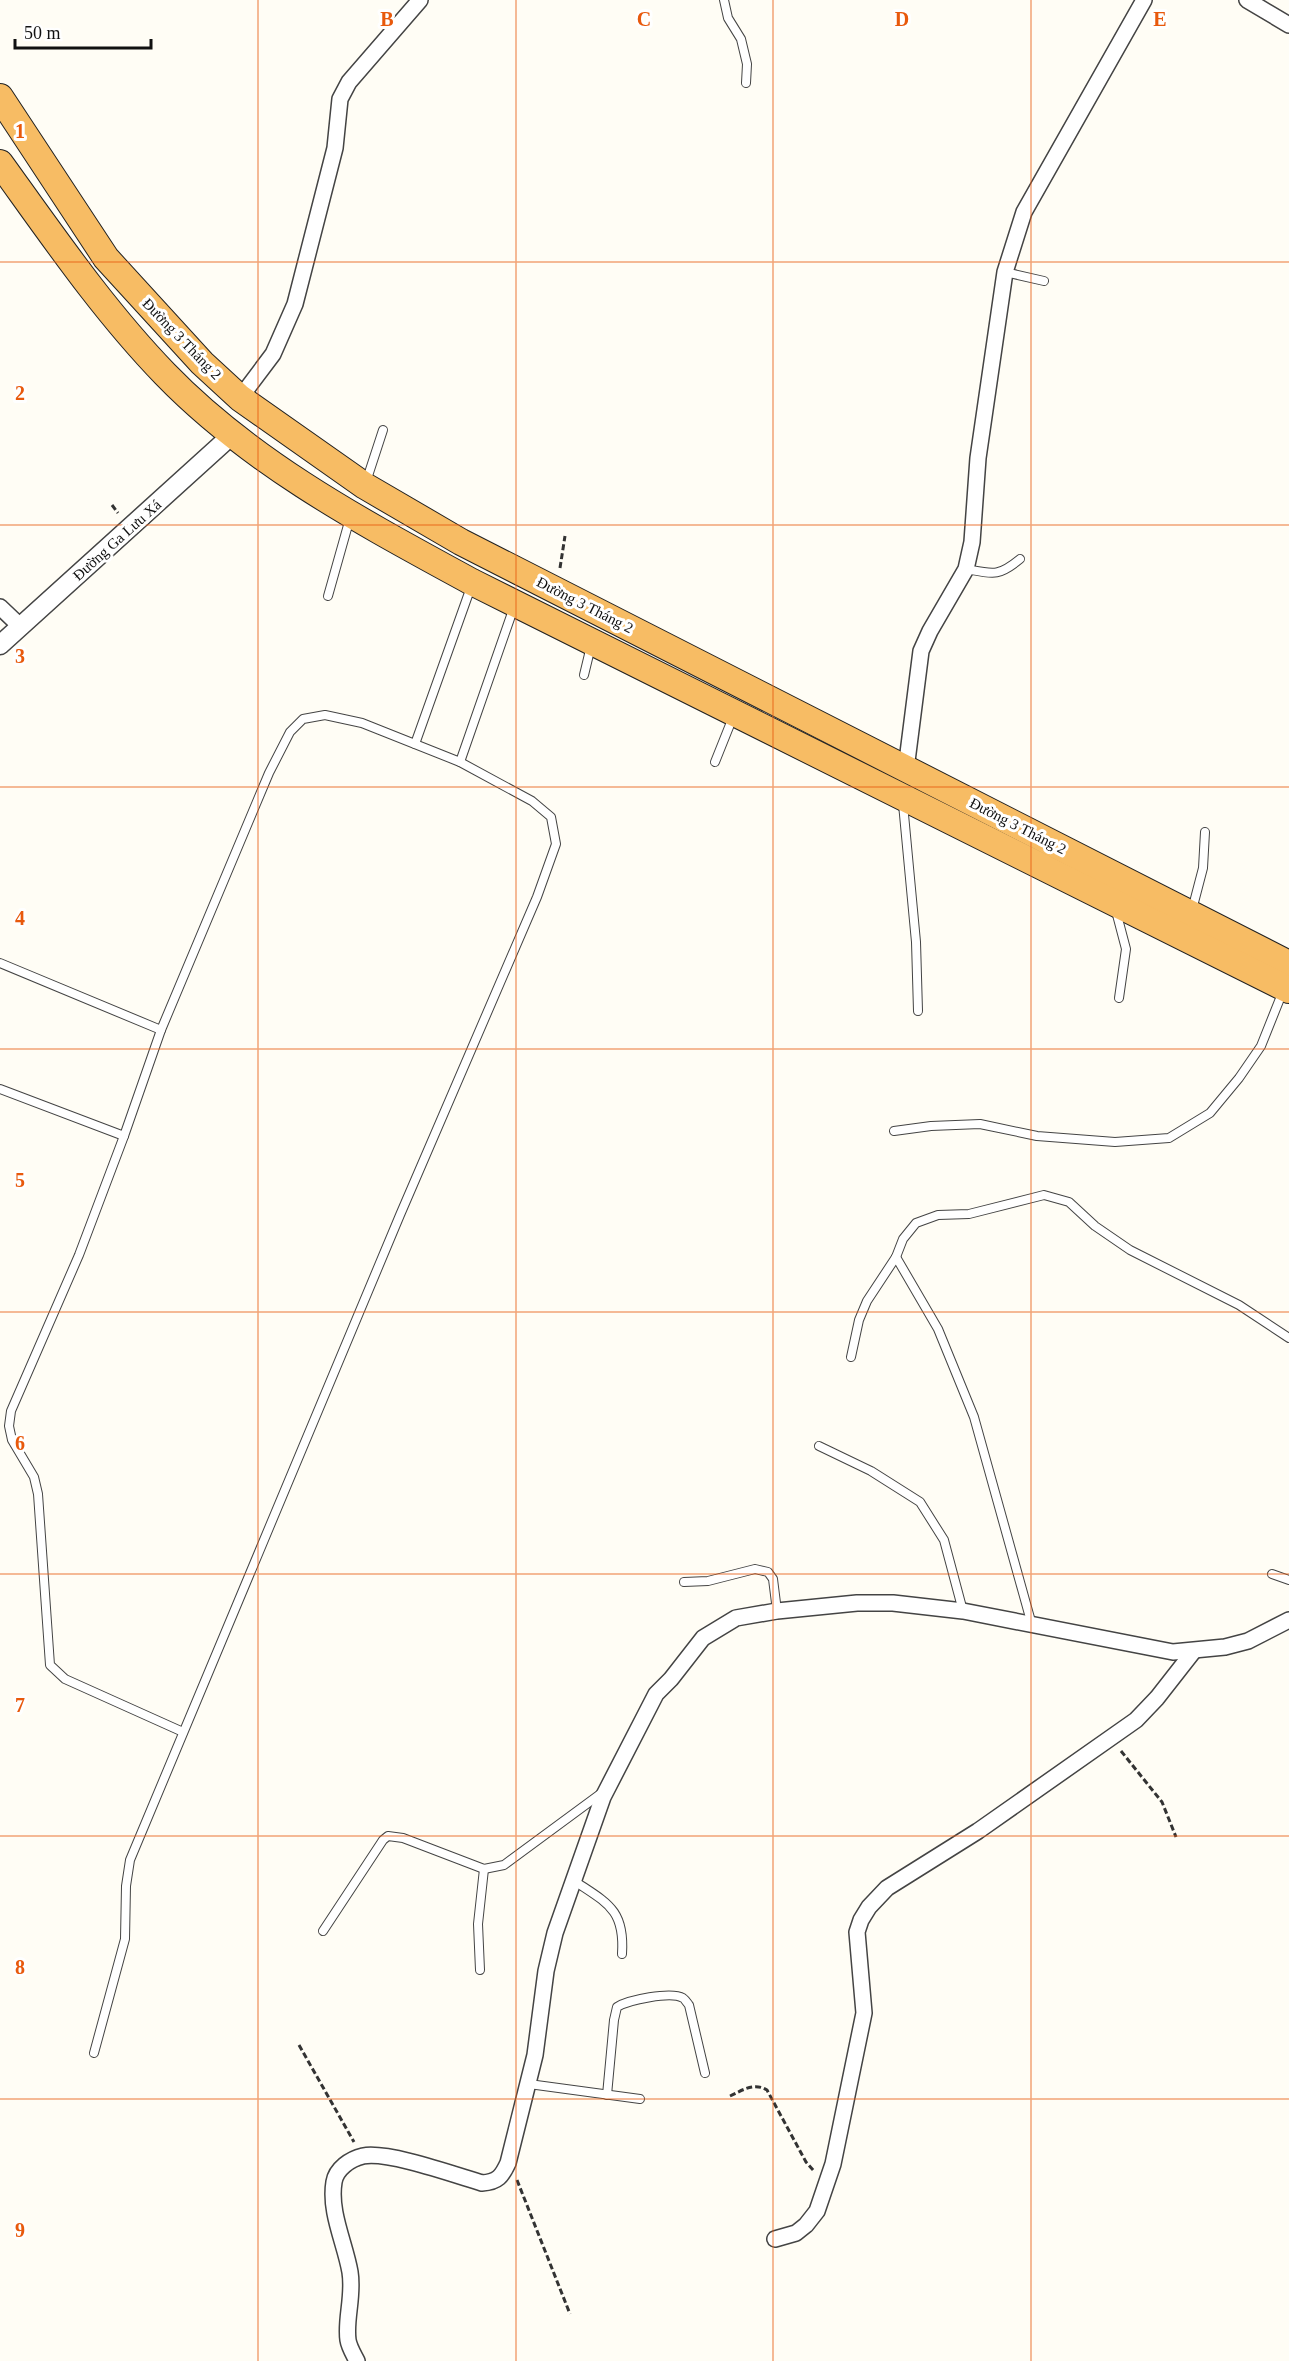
<svg xmlns="http://www.w3.org/2000/svg" width="1289" height="2361" viewBox="0 0 1289 2361" font-family="Georgia,serif">
<style>
.lines{fill:none;stroke-linecap:round;stroke-linejoin:round}
.service-casing{stroke:#444;stroke-width:10}
.minor-casing{stroke:#444;stroke-width:18}
.tertiary-casing{stroke:#444;stroke-width:21}
.trunk-casing{stroke:#222;stroke-width:28}
.path{stroke:#333;stroke-width:3;stroke-dasharray:6 3;stroke-linecap:butt}
.service{stroke:#fff;stroke-width:8}
.minor{stroke:#fff;stroke-width:15}
.tertiary{stroke:#fff;stroke-width:18}
.trunk{stroke:#f7bc64;stroke-width:26}
.grid{fill:none;stroke:#e8590c;stroke-width:1.5;stroke-opacity:0.55}
.labels{text-anchor:middle;dominant-baseline:central;stroke-width:6;stroke-linejoin:round;paint-order:stroke}
.street-label{font-size:15px;fill:#111;stroke:#fff}
.grid-label{font-size:20px;text-anchor:middle;font-weight:bold;fill:#e8590c;stroke:#fff;stroke-width:6;stroke-linejoin:round;paint-order:stroke}
</style>
<rect width="100%" height="100%" fill="#fffdf5"/>
<g class="lines">
<g class="service-casing">
<g id="service">
<polyline points="724,0 728,18 741,39 747,64 746,83"/>
<polyline points="1005,272 1044,281"/>
<polyline points="366,482 383,430"/>
<path d="M966,569C993,574 998,577 1020,559"/>
<polyline points="328,596 350,518"/>
<polyline points="584,675 591,646"/>
<polyline points="415,744 471,587"/>
<polyline points="460,762 514,607"/>
<polyline points="715,762 733,717"/>
<polyline points="903,804 916,942 918,1011"/>
<polyline points="1192,910 1203,868 1205,832"/>
<polyline points="1116,911 1126,949 1119,998"/>
<polyline points="0,963 161,1030"/>
<polyline points="0,1089 124,1136 161,1030 269,773 290,732 303,719 325,715 362,723 460,762 532,801 551,817 556,844 537,897 400,1215 130,1860 126,1886 125,1939 94,2053"/>
<polyline points="894,1131 931,1126 980,1124 1037,1136 1115,1142 1169,1138 1210,1113 1239,1078 1261,1046 1283,991"/>
<polyline points="124,1136 79,1255 11,1411 9,1426 12,1440 34,1477 38,1494 50,1665 65,1679 183,1732"/>
<polyline points="896,1257 938,1329 974,1417 1032,1625"/>
<polyline points="851,1357 859,1320 867,1301 896,1257 903,1239 916,1223 938,1215 969,1214 1044,1195 1069,1202 1095,1226 1130,1250 1239,1305 1289,1338"/>
<polyline points="819,1446 871,1471 920,1502 944,1540 963,1611"/>
<polyline points="1272,1574 1289,1580"/>
<polyline points="684,1582 708,1581 755,1569 768,1572 773,1579 777,1611"/>
<path d="M573,1880C607,1903 625,1909 622,1954"/>
<polyline points="323,1931 383,1840 388,1836 403,1838 484,1869 504,1865 603,1792"/>
<polyline points="480,1970 478,1924 484,1869"/>
<polyline points="529,2084 640,2099"/>
<path d="M607,2095L614,2020L617,2007C628,2000 671,1991 683,1998C684,1998 688,2004 689,2005L705,2073"/>
</g>
</g>
<g class="minor-casing">
<g id="minor">
<polyline points="1247,0 1289,25"/>
<polyline points="240,398 273,354 295,304 335,148 340,99 349,82 420,0"/>
<polyline points="0,607 20,626"/>
<polyline points="906,769 921,651 930,631 966,569 972,542 978,458 1005,272 1024,212 1144,0"/>
<polyline points="775,2239 796,2233 806,2225 817,2211 833,2164 864,2013 857,1932 861,1920 869,1907 887,1888 978,1831 1136,1720 1157,1698 1193,1652"/>
<path d="M357,2361C354,2355 349,2347 348,2340C345,2319 354,2296 350,2272C345,2243 329,2212 334,2182C336,2169 350,2159 363,2156C388,2151 455,2175 482,2183C498,2182 502,2176 508,2163L535,2055L546,1971L555,1933L603,1797L656,1694L671,1679L703,1638L736,1618L777,1611L857,1603H893L963,1611L1173,1652L1225,1647L1248,1641L1289,1620"/>
</g>
</g>
<g class="tertiary-casing">
<polyline id="tertiary" points="0,645 233,434"/>
</g>
<g class="trunk-casing">
<g id="trunk">
<polyline points="0,97 106,258 202,363 240,398 365,486 461,542 1289,964"/>
<path d="M0,163C52,235 103,310 165,374C252,464 364,523 472,582L1289,990"/>
</g>
</g>
<g class="path">
<polyline points="112,505 118,513"/>
<polyline points="560,568 565,536"/>
<polyline points="1121,1751 1162,1802 1176,1837"/>
<polyline points="299,2045 354,2142"/>
<path d="M730,2096C743,2090 754,2082 767,2090L806,2162L814,2171"/>
<polyline points="517,2180 570,2314"/>
</g>
<use href="#service" class="service"/>
<use href="#minor" class="minor"/>
<use href="#tertiary" class="tertiary"/>
<use href="#trunk" class="trunk"/>
</g>
<path class="grid" d="M258,0V2361M516,0V2361M773,0V2361M1031,0V2361M0,262H1289M0,525H1289M0,787H1289M0,1049H1289M0,1312H1289M0,1574H1289M0,1836H1289M0,2099H1289"/>
<g class="labels">
<g class="street-label">
<text transform="translate(182 339) rotate(46)">Đường 3 Tháng 2</text>
<text transform="translate(117 540) rotate(-42)">Đường Ga Lưu Xá</text>
<text transform="translate(585 605) rotate(27)">Đường 3 Tháng 2</text>
<text transform="translate(1018 826) rotate(27)">Đường 3 Tháng 2</text>
</g>
</g>
<g class="grid-label">
<text x="387" y="26">B</text>
<text x="644" y="26">C</text>
<text x="902" y="26">D</text>
<text x="1160" y="26">E</text>
<text x="20" y="138">1</text>
<text x="20" y="400">2</text>
<text x="20" y="663">3</text>
<text x="20" y="925">4</text>
<text x="20" y="1187">5</text>
<text x="20" y="1450">6</text>
<text x="20" y="1712">7</text>
<text x="20" y="1974">8</text>
<text x="20" y="2237">9</text>
</g>
<path d="M15 39v9h136v-9" fill="none" stroke="#111111" stroke-width="3"/>
<text x="24" y="39" font-size="18" fill="#111111" stroke="#ffffff" stroke-width="4.5" paint-order="stroke">50 m</text>
</svg>
